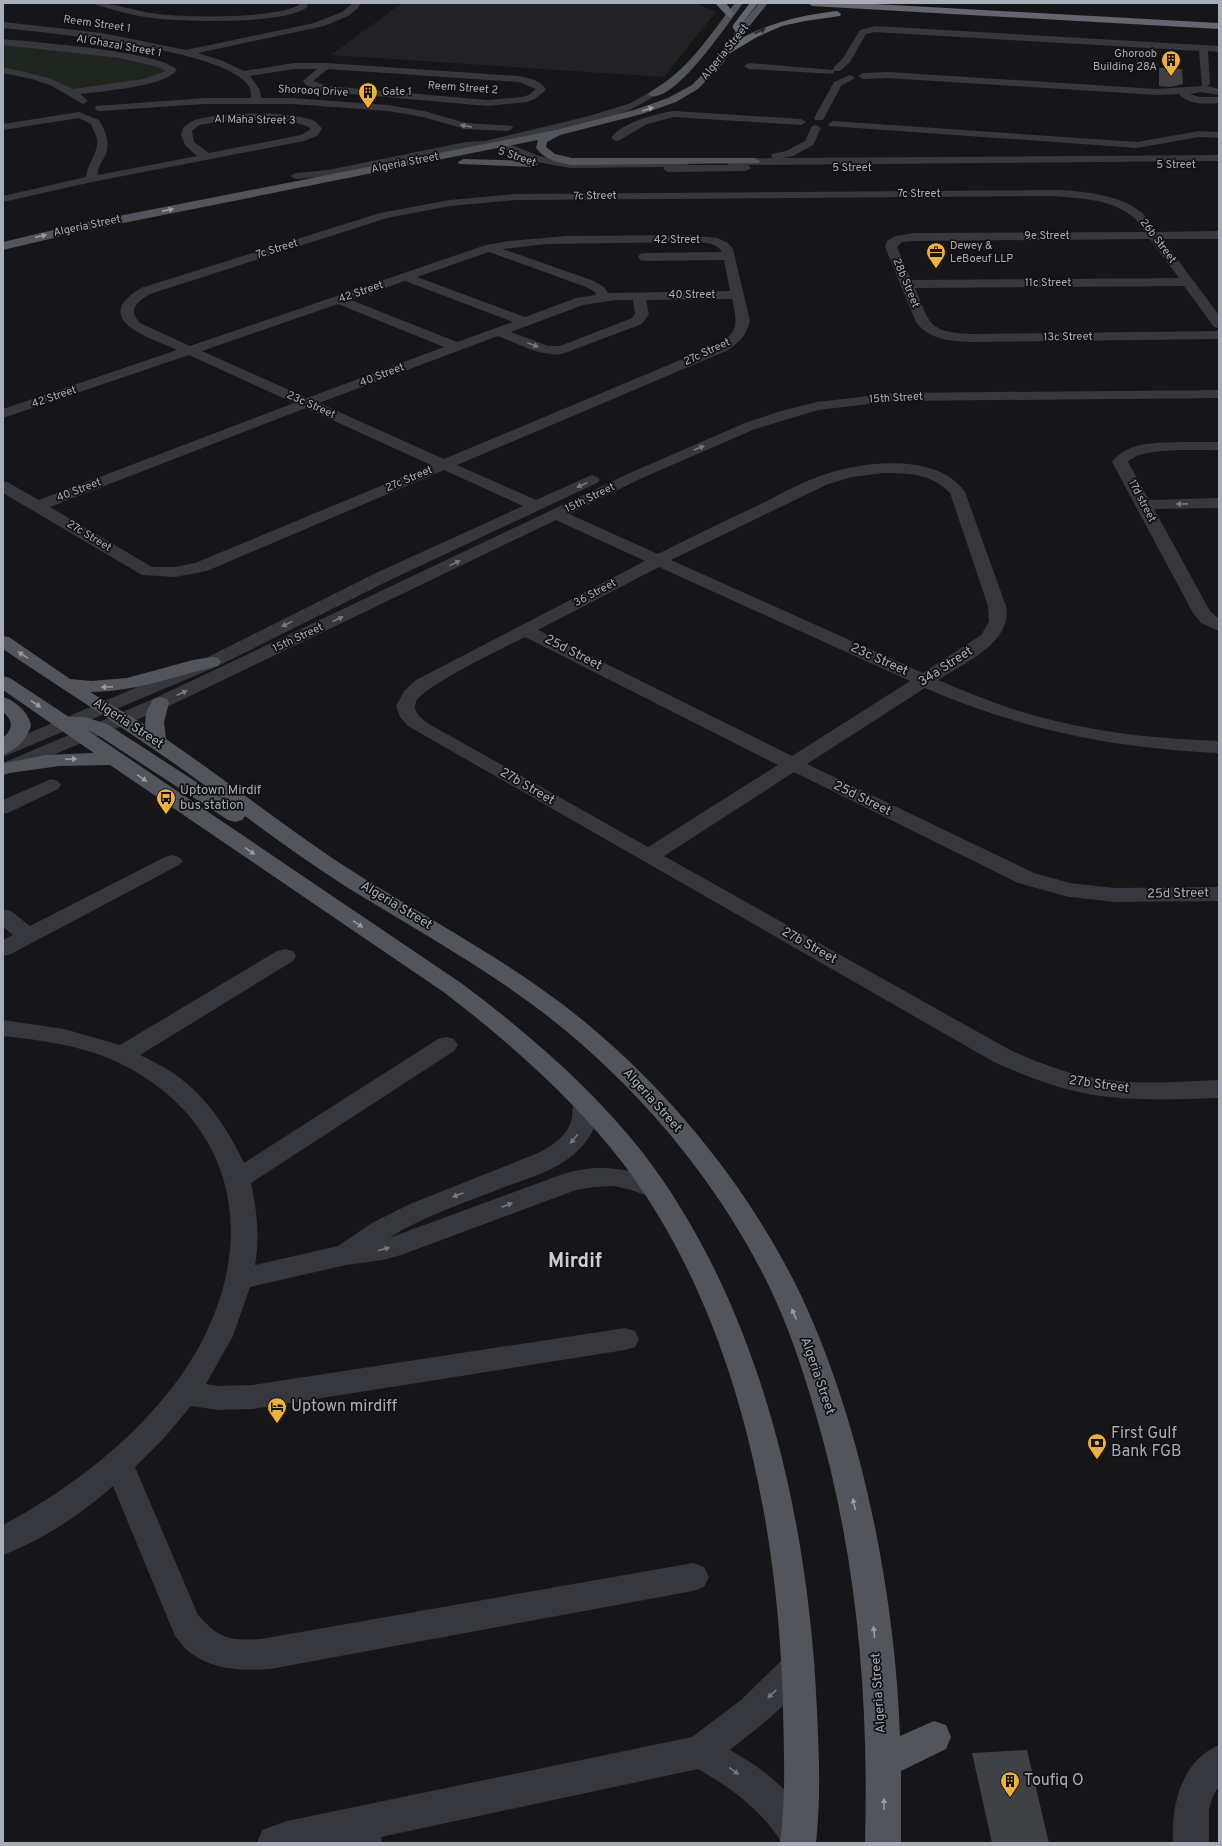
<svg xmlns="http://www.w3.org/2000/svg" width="1222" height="1846" viewBox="0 0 1222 1846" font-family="Overpass,sans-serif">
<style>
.built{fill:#222225}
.green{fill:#1e261f}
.building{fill:#404145}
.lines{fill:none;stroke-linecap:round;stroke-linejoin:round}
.minor{fill:#37383d;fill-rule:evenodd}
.major{fill:#53555c;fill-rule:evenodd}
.highway{fill:#63666e;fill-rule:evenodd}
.oneway{fill:#26262a}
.oneway2{fill:#979ba6}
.oneway3{fill:#757881}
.labels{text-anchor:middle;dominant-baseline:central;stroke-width:3.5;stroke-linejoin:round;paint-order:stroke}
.far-street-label{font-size:11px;fill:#a8adb8;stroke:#111113}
.far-poi-label{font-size:11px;fill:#a8adb8;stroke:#111113;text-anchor:start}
.street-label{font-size:13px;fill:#a8adb8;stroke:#111113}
.poi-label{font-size:13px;fill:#a8adb8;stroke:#111113;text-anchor:start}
.near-poi-label{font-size:16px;fill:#a8adb8;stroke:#111113;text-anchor:start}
.near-district-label{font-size:20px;font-weight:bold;fill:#c9ccd4;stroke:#111113}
</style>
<rect width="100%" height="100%" fill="#161618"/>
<polygon class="built" points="402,3 696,3 716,12 664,77 331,55"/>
<polygon class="green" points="3,44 135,60 162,68 168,72 167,75 77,91 3,69"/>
<g class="building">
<polygon points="1159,68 1182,69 1183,84 1170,87 1159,86"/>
<polygon points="1027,1750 1049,1843 992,1843 972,1753"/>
</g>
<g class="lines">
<g class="minor">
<path d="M95,3C114,3 132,10 151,13C181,18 274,19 299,5L298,3H306L308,6C291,25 179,22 152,18C133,16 115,10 96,5Z"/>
<path d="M353,3H361L357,9L348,16L324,26L198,53L223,61L244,71L294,63H326L519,76C528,78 542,80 546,90L535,99L527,102L487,106L319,91L306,85L303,81L317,69H294L250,76L260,90L261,98H292L388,105L424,111L466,123L512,126L513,128L508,131L465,129L423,117L388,111L292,104H205L100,111L96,110L95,108L96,106L205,98H251C251,92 251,88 247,84C222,49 49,33 3,28V22L102,33L186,50L314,23L342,12ZM328,69L519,82L536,89L529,95L522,97L487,100L327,86L313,81Z"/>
<path d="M875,26L1219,46V52L1208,51L1210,84L1207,86L1219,89V95L1201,92L1190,94L1200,97H1219V103C1206,104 1188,105 1179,94L1157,95L888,78L863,79L858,76L863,73L888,72L1157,89L1202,86L1199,51L875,32L866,34L850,62L840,71H834L833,74L749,69L744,66L749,63L833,70L834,67L843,58L860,30Z"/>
<path d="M3,39C32,42 161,51 177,70C164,87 102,91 80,94L88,101L83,104L52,86L32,79L3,73V67L49,78L73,89L143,79L166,71L158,67L119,58L3,45Z"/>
<polygon points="850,75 855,78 841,86 823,120 815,120 814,118 834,82"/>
<path d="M648,93L651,94L653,96L651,98C616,123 547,132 504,142L539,156L570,162L684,160L689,163L687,165H729L725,162L730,159L773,158L771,156L772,154L786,151L805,141L812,126L816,125L821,128L813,145L793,156L782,158L1219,155V161L748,165L751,168L746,171L668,172L663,169L665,167L570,168L532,161L497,146L466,148L328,176L296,179L290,176L296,173L328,170L466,142L485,141L589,116L631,103Z"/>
<path d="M674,111L801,119L806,122L801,125L674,117L647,124L620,140L616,141L611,138C623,122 655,114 674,111Z"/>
<path d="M79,112L99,120C105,129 110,142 106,154C103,161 97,167 98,175L197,156L185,145L181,135L183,128C186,125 190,122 193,121C215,112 296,110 316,122C318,124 321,127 322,129L317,136L304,141L92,182L3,202V196L86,177C87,163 99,153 97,139C96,134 92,128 91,124L79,118L3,130V124ZM223,121C241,120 299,117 311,129L301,135L209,153L194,142L192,131L199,125Z"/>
<polygon points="833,121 1137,142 1199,131 1219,132 1219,138 1199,137 1137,148 829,126 828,124"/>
<path d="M1061,190C1087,192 1120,195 1141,212C1147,217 1152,226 1157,232L1219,231V239H1162L1219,315V328L1214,327L1184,286L915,288C930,324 928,332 971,334L1219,331V339L971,342C951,341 929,340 916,322L885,247L887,241L895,236L915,233L1145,232C1141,227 1138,221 1133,217C1111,198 1076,198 1049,196L516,200L450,206L387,218L150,294C137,302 127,309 140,323L190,346L486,245L509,241L566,236L687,235L717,238L728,243L733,249L750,321C747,335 738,344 726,351L457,465L536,500L587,477L592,475L597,477L600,480L597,483L390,580L218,666L3,757V744L206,658L378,572L523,506L444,470L207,571L175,577L142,575L3,493V481L9,483L39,500L294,403L189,355L3,418V409L177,350C151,338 88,320 141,288L380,213L450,200L516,194ZM1150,239L1179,278L911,280L897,247L902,242L915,241ZM687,242C698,242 716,241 722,252L644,253L640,254L638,257L640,260L644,261L724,260L730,291L608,293L604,287L594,281L503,249L547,244ZM489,252L586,287L595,292L596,295L576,298L525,317L417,277ZM405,281L513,322L457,342L351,300ZM732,299C737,323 740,332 716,345L444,459L319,403L498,336C519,344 540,357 562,354L642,324L649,314L646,300ZM616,300H633L635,314L632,318L560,346H548L511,332L583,305ZM338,304L444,347L307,398L202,351ZM306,408L431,465L195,563L175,567H152L50,507Z"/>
<path d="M1219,390V398L895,401L818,410L755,429L642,478L569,514L658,554C693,536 729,519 765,502C784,492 804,481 826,474C865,461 938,453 965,492L1006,606C1013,643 964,663 938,680C976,696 1015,712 1056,721C1109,734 1164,739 1219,741V753C1113,748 1023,730 925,688L807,764L1034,873L1070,883L1115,888L1219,887V901L1115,902L1069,897L1018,883L794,772L664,856L1010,1050C1037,1062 1065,1073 1094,1078C1135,1085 1178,1082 1219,1080V1098C1183,1099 1146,1101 1109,1097C1069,1093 1030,1078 994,1062L408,726L400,717L396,706L404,691L416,680L645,561L556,520L167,707L3,776V763L153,699L632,472L745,423L781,411L817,402L895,393ZM884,473C909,473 932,474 950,493L988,606L989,622L981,635L923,673L671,560L826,485L851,477ZM659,567L910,681L792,756L538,630ZM525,637L778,765L648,847L429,724C421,718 412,712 416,702C421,687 507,646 525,637Z"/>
<path d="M1181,442H1219V450C1198,451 1141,446 1128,462L1149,500L1219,498V508L1154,509L1210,611L1219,619V631L1201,623L1193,613L1112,462C1127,441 1158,443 1181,442Z"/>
<polygon points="51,779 58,781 61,785 58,789 10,812 3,814 3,800"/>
<polygon points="172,855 179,857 183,861 179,865 11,954 3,956 3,940 13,935 3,927 3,909 11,911 30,926 165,857"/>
<path d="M285,949L293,951L296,956L293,961L140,1055C150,1060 161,1065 170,1071C204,1093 227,1127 244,1163L438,1039L446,1037L454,1039L458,1045L454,1051L251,1183C257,1211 260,1238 255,1265L338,1246L372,1223L410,1204L538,1153C553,1145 568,1136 572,1118C573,1110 572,1104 576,1097L585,1094L594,1097C605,1116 589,1143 573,1155C554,1171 529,1178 507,1186C467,1202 425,1215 389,1238L563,1174C600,1163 627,1168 663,1181L667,1188L663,1195L654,1198L631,1190L614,1186L594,1187L576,1190L401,1255L383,1260L346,1265L250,1287L233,1336L206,1384L219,1386L253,1385L625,1328L635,1331L639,1339L635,1347L625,1350L253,1409L219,1410L191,1406L165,1437L135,1467L198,1615C220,1639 229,1641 261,1639L693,1563L704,1567L709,1577L704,1587L693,1591L270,1669C242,1671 210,1670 187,1650C182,1646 179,1640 175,1636L113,1486C82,1514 42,1540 3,1555V1525C81,1484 167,1415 206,1333C259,1223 227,1112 113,1060C78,1045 40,1040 3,1036V1020L64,1029L120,1045L277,951Z"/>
<path d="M799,1651L811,1655L815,1666C803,1694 755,1730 730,1750C766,1770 801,1798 817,1837L814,1843H782C761,1810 732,1788 698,1769L381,1837L382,1843H257L262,1830L287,1821L692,1737L741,1700L787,1655Z"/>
<path d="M1219,1745V1786L1213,1796L1209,1809V1843H1173C1171,1806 1181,1761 1219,1745Z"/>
</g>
<g class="major">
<path d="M735,3H743C729,22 675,103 650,96L648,94L650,92C690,69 707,38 735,3Z"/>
<path d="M759,3H768L743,34L723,63L698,89L676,102L642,114L560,135L547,142L546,147L555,154L572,158H755L760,161L759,163L572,165C559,163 545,160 536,148L538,140L83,231L3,250V242L83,223L556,130L634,110L668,98L692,85L717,59L737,30Z"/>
<polygon points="463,159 533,161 538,164 533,167 459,164 458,162"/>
<path d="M3,636L9,637L70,679L91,681L127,678L193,660L212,657L218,658L221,662L218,666C176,676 134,692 90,692L145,725L146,713L153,699L160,697L167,699L169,703L164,722L166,739C232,784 293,834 360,876C438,925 520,967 591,1027C675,1098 745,1185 795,1283C860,1414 895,1590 900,1736L934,1721L946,1725L951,1737L946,1749L901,1771V1843H865C869,1698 857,1555 816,1415C803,1370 788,1324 767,1282C715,1177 634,1082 541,1011C479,964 411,927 345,886C311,864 277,840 245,816L242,820L235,822L228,820L93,732L87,730L461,983C528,1033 591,1087 643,1153C761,1307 809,1520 817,1711C819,1755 821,1799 816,1843H780C786,1798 784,1753 783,1708C779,1525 737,1316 625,1166C574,1099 511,1044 445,993L110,765L59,766L3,774V764L5,763L46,755L94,753L3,690V676L10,678L69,717H85L107,724L227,802C155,747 78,700 3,649Z"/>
<path d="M3,697C16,701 28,712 31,725C28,738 16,751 3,754V738C13,729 14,721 3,712Z"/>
</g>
<g class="highway">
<polygon points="715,3 726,3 734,14 730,17 727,16"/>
<polygon points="750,3 758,3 741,25 744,32 743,34 737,34 733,28 733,25"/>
<polygon points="808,3 857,3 1219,23 1219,29 812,6"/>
<path d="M837,11L841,14L840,16L805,21L782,26L757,37L730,53H724L722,51C727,46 734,42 740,39C771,22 803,15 837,11Z"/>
</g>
</g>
<defs><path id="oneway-solid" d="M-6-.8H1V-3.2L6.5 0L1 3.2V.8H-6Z"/></defs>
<use class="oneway" href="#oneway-solid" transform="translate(760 31) rotate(-24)"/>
<g class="oneway2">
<use href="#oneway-solid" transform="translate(648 109) rotate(-19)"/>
<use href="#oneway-solid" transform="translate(168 210) rotate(-11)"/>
<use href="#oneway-solid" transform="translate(41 236) rotate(-13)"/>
<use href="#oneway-solid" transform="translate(23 655) rotate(-146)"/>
<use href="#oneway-solid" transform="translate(107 687) rotate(177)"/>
<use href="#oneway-solid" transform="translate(36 704) rotate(33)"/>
<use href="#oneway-solid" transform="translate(71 759) rotate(-3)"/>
<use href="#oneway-solid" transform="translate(142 778) rotate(34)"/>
<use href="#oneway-solid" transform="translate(250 851) rotate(34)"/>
<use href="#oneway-solid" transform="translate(358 924) rotate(34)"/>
<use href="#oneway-solid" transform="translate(794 1314) rotate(-113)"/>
<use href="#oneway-solid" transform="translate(854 1504) rotate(-103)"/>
<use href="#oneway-solid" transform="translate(874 1632) rotate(-96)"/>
<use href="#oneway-solid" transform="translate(884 1804) rotate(-90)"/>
</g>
<g class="oneway3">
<use href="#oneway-solid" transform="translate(466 126) rotate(-169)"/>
<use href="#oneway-solid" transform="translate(533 345) rotate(21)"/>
<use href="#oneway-solid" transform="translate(699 448) rotate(-23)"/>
<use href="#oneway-solid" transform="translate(582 485) rotate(155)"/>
<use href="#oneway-solid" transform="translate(1182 504) rotate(179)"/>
<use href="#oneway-solid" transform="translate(455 563) rotate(-26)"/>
<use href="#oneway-solid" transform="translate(338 619) rotate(-25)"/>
<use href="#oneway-solid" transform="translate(287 624) rotate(153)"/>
<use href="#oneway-solid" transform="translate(182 693) rotate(-25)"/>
<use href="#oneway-solid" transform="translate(574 1139) rotate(129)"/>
<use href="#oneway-solid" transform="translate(458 1195) rotate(159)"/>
<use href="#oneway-solid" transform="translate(507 1205) rotate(-21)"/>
<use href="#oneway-solid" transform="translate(384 1249) rotate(-14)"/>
<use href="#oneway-solid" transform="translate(772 1694) rotate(137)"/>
<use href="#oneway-solid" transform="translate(734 1771) rotate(36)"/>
</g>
<defs>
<g id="building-pin" transform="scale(1)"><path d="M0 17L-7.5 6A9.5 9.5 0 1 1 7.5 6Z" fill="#f2b134" stroke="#111113"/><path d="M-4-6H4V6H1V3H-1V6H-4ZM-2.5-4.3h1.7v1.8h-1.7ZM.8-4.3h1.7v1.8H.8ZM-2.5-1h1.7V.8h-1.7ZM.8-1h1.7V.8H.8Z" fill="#111"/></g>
<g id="office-pin" transform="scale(1)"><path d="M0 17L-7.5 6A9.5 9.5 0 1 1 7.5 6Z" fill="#f2b134" stroke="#111113"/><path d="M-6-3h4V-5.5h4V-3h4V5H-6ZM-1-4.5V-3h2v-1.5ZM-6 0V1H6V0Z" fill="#111"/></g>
<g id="bus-pin" transform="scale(1)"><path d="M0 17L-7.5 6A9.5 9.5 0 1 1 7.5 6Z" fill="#f2b134" stroke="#111113"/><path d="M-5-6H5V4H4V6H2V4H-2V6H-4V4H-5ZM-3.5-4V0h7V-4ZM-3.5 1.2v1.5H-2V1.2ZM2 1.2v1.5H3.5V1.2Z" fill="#111"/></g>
<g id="hotel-pin" transform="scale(1)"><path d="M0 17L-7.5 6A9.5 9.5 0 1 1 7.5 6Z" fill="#f2b134" stroke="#111113"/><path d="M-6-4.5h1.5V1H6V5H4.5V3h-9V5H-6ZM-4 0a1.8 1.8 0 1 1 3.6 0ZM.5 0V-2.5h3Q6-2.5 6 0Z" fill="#111"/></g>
<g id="bank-pin" transform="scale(1)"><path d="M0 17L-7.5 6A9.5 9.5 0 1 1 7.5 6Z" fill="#f2b134" stroke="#111113"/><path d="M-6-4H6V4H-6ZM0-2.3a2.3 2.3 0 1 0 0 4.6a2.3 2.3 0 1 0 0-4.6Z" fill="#111"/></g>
</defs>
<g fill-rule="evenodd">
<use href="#building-pin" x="1171" y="60"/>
<use href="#building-pin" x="368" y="92"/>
<use href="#office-pin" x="936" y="252"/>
<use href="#bus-pin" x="166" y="798"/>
<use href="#hotel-pin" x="277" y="1407"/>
<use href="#bank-pin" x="1097" y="1443"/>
<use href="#building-pin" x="1010" y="1781"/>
</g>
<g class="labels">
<g class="far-street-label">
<text transform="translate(97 24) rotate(8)">Reem Street 1</text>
<text transform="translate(119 46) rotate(10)">Al Ghazal Street 1</text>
<text transform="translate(725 52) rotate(-51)">Algeria Street</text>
<text transform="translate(463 88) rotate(4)">Reem Street 2</text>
<text transform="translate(313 91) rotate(3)">Shorooq Drive</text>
<text transform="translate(255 120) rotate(1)">Al Maha Street 3</text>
<text transform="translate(517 157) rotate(19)">5 Street</text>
<text transform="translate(405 163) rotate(-11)">Algeria Street</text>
<text x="1176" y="165">5 Street</text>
<text x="852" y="168">5 Street</text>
<text x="919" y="194">7c Street</text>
<text transform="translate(595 196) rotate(-1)">7c Street</text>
<text transform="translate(87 226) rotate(-12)">Algeria Street</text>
<text x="1047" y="236">9e Street</text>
<text x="677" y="240">42 Street</text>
<text transform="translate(1158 241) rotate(53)">26b Street</text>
<text transform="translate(277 249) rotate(-17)">7c Street</text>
<text transform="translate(906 283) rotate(67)">28b Street</text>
<text x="1048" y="283">11c Street</text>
<text transform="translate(361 292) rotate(-19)">42 Street</text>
<text x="692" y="295">40 Street</text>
<text transform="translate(1068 337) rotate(-1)">13c Street</text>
<text transform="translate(707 352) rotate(-25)">27c Street</text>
<text transform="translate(382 375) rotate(-21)">40 Street</text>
<text transform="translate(54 397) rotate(-19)">42 Street</text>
<text transform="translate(896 398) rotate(-3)">15th Street</text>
<text transform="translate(311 405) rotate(24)">23c Street</text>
<text transform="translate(409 479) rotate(-23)">27c Street</text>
<text transform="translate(79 490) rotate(-21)">40 Street</text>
<text transform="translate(590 498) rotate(-26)">15th Street</text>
<text transform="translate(1142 501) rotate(62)">17d street</text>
<text transform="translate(89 536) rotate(31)">27c Street</text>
<text transform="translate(595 593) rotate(-28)">36 Street</text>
<text transform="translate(298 638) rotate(-25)">15th Street</text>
</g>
<g class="far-poi-label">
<text x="1157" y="54" text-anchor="end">Ghoroob<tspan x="1157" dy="13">Building 28A</tspan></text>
<text x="382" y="92">Gate 1</text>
<text x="950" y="246">Dewey &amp;<tspan x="950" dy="13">LeBoeuf LLP</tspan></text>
</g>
<g class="street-label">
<text transform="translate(573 653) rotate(27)">25d Street</text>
<text transform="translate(879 660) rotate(24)">23c Street</text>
<text transform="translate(946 667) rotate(-33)">34a Street</text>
<text transform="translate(128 724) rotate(33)">Algeria Street</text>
<text transform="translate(527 787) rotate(30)">27b Street</text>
<text transform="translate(862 799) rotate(26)">25d Street</text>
<text transform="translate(1178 894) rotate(-1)">25d Street</text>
<text transform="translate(396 906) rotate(31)">Algeria Street</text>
<text transform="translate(809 946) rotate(29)">27b Street</text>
<text transform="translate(1099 1085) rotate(8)">27b Street</text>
<text transform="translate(652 1101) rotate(48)">Algeria Street</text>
<text transform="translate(817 1376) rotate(71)">Algeria Street</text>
<text transform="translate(879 1693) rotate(-94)">Algeria Street</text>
</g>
<g class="poi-label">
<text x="180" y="791">Uptown Mirdif<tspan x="180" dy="15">bus station</tspan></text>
</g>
<g class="near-poi-label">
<text x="291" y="1407">Uptown mirdiff</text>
<text x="1111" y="1434">First Gulf<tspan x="1111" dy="18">Bank FGB</tspan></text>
<text x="1024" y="1781">Toufiq O</text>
</g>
<g class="near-district-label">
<text x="575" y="1262">Mirdif</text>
</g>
</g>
<rect width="1222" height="1846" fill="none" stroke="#a8adb8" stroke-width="8"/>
</svg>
